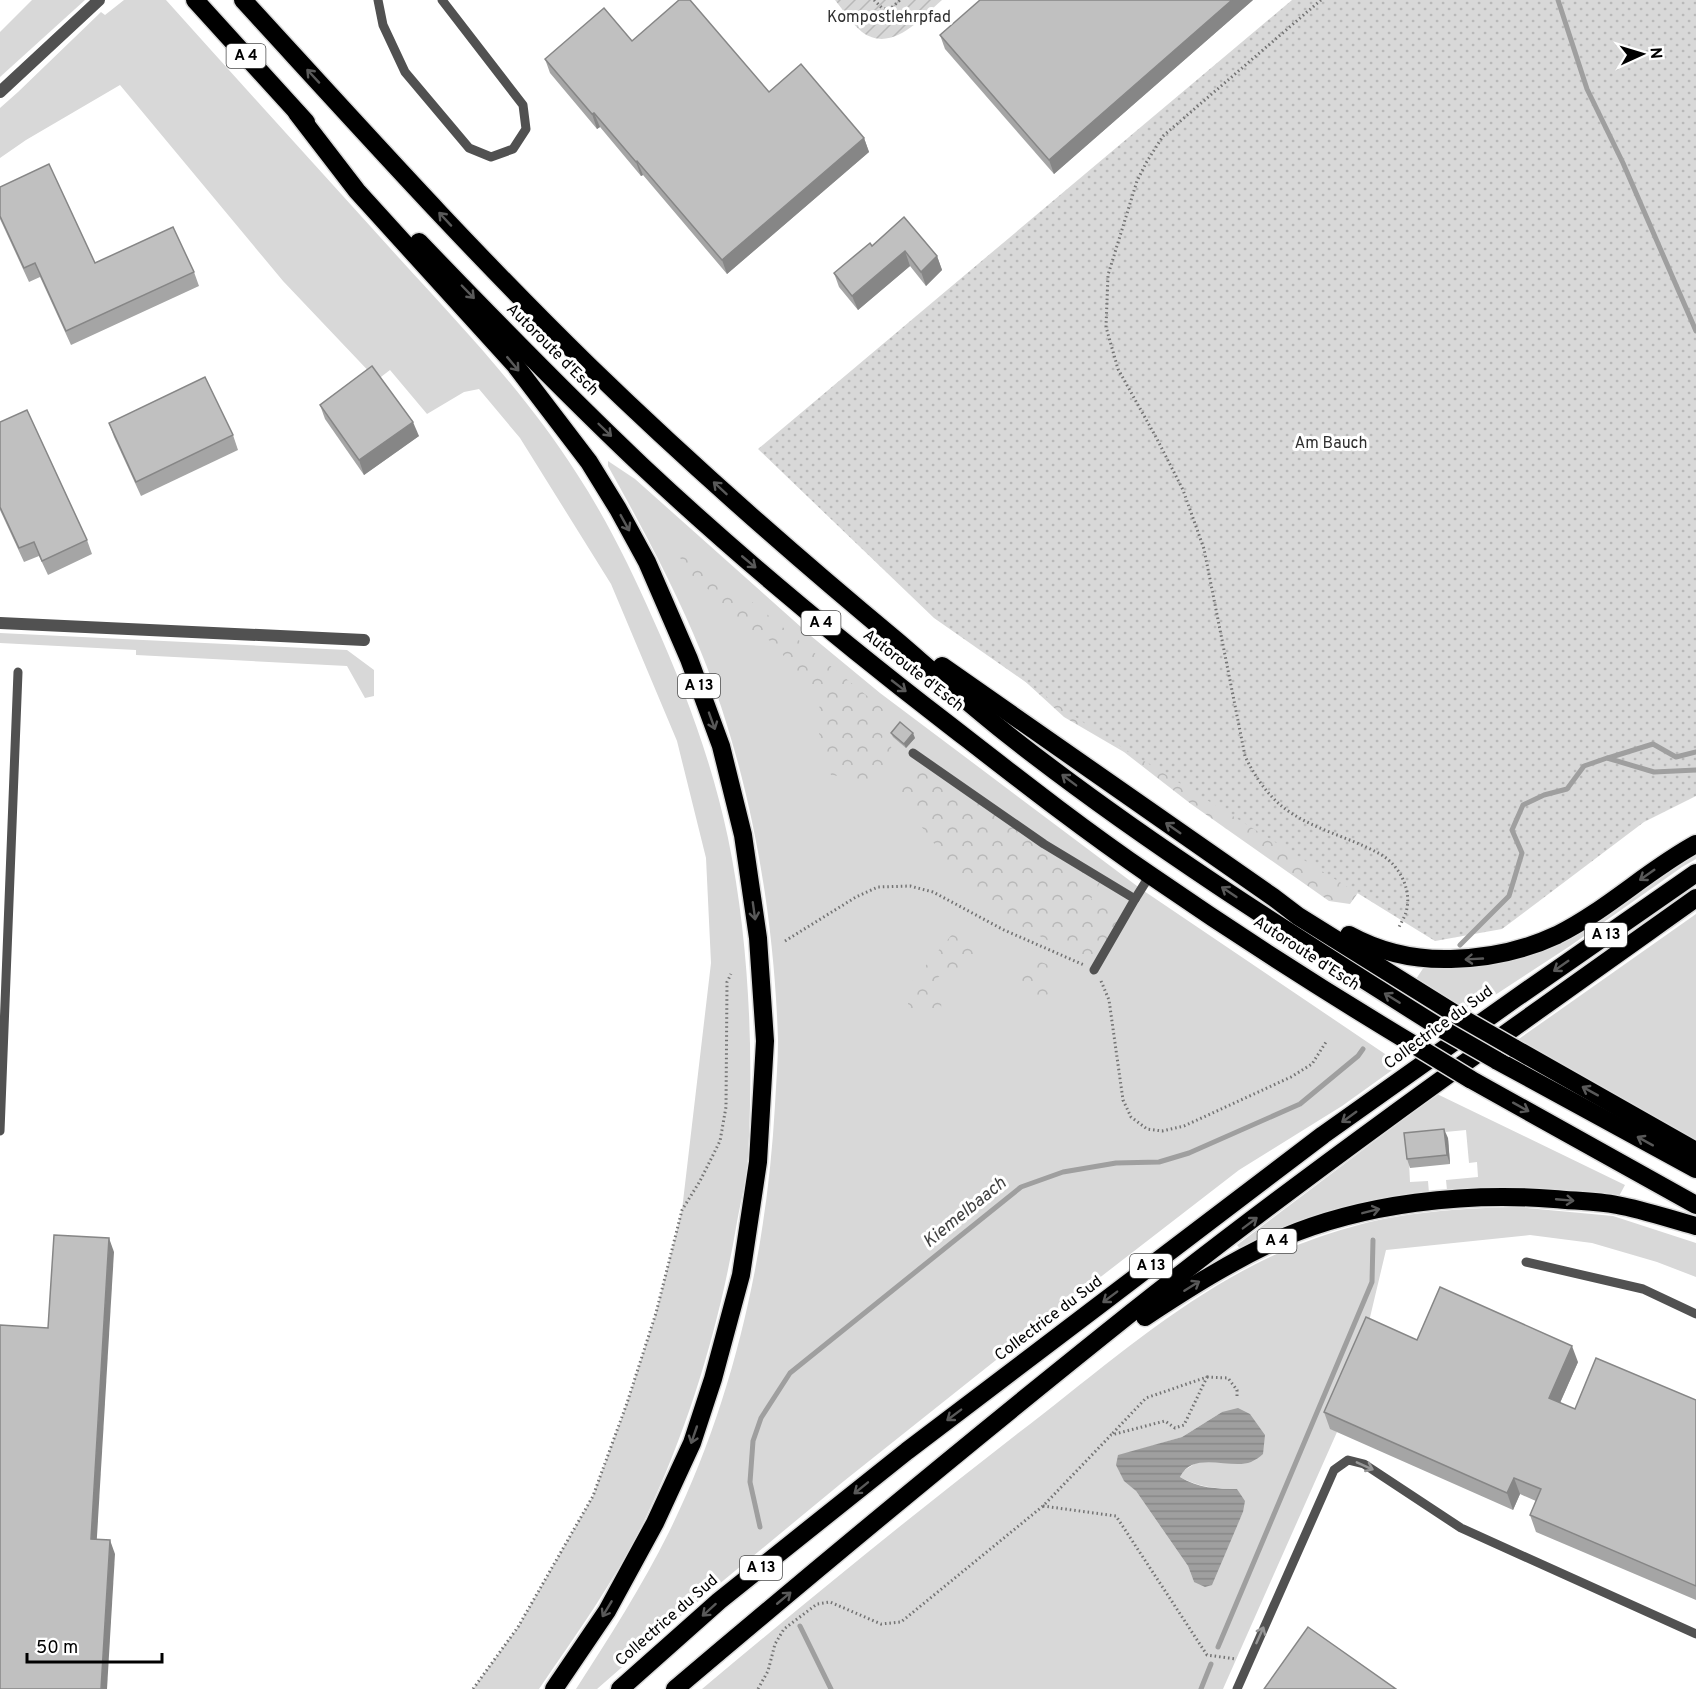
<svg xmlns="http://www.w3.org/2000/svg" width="1696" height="1689" viewBox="0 0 1696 1689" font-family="Overpass,sans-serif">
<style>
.grass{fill:#d8d8d8;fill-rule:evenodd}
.forest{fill:url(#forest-crowns)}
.park{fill:url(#park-dots)}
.garden{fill:url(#garden-furrows)}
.water{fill:url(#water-rules)}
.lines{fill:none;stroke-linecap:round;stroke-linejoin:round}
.stream{stroke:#9f9f9f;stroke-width:5}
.motorway-casing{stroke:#dbdbdb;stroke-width:21}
.path{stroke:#737373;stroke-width:3;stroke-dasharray:1.5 3;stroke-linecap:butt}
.service{stroke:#515151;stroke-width:9}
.minor{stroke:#515151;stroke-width:12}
.motorway{stroke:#000;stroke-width:18}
.motorway-bridge-casing{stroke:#dbdbdb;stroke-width:21;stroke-linecap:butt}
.motorway-bridge{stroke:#000;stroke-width:18}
.wall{fill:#a5a5a5}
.shaded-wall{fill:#868686}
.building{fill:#c0c0c0;stroke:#868686;stroke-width:1.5}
.oneway{stroke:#595959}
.oneway2{stroke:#979797}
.labels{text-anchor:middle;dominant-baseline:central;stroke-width:6;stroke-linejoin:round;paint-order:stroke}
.shield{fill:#fff;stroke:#4c4c4c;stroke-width:1.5}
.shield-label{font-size:15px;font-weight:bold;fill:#000}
.park-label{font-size:16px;fill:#2f2f2f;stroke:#fff}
.street-label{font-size:16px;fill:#000;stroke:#fff}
.water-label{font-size:18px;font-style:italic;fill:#404040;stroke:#fff}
</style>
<defs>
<pattern id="forest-crowns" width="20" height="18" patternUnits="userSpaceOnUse" patternTransform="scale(1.5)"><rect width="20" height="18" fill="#d8d8d8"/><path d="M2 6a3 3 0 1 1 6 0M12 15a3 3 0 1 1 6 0" fill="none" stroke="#b8b8b8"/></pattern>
<pattern id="park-dots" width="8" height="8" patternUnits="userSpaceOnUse" patternTransform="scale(1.5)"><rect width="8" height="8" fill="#d8d8d8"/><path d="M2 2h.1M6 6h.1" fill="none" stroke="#b8b8b8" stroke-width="1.8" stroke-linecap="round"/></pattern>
<pattern id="garden-furrows" width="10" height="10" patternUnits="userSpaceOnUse" patternTransform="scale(1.5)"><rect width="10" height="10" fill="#d8d8d8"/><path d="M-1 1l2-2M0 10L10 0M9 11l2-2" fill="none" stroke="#b8b8b8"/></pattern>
<pattern id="water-rules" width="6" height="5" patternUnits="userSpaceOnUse" patternTransform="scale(1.5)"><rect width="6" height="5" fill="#9f9f9f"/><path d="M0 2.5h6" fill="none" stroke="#878787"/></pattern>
</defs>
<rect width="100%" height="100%" fill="#fff"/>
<g class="grass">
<polygon points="32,0 85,0 0,77 0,32"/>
<path d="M124,0H166C243,86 321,172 399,258C462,327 527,395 577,474C607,520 631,569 653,619C685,690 712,762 728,838C749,939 754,1053 748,1156C747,1178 741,1200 737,1222C720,1323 690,1424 646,1517C617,1578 577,1633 539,1689H473L518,1627L593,1496L627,1403L656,1313L682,1210L711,963L706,858L677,741L611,584L520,438L479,389L464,392L427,414L390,370L377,380L283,281L120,85L26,140L0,158V108L18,92L101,12L105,15Z"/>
<path d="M608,461L635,479L811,636L880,693L1141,889L1388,1056L1385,1061L1395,1068L1342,1106L1239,1170L1085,1289L844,1481L684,1613L597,1689H576C609,1638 642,1586 669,1532C734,1400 767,1251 775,1105C776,1084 778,1062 778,1040C774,911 750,773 701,652C675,588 642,527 608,466Z"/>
<polygon points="0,633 347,650 374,670 374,696 365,698 347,666 136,655 136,650 0,643"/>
<polygon points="1696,854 1696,859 1682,867 1570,946 1469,1012 1416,979 1424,967 1483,966"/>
<polygon points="1696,914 1696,1141 1516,1041"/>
<polygon points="1437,1094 1625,1185 1618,1198 1516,1188 1447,1190 1446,1180 1478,1177 1477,1162 1469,1163 1466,1130 1445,1132 1408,1142 1410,1182 1428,1181 1429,1193 1241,1250 1237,1245"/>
<path d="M1516,1207L1613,1216L1696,1243V1277L1657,1262L1592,1243L1530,1235L1386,1250L1367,1330L1331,1428L1337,1432L1223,1689H702C814,1595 927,1503 1043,1414C1121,1353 1196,1288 1288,1249C1319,1236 1362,1222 1395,1217C1435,1210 1476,1208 1516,1207ZM1222,1412L1196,1463L1183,1471L1180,1477C1198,1487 1216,1489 1237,1489L1243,1512L1237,1525L1194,1582L1188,1566L1136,1491L1124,1480L1118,1456L1182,1437Z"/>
</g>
<g class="forest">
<polygon points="671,536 888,713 882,739 891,746 893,761 880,782 831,775 816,723 821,700 772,642 730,618 711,592 685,569"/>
<polygon points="994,653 1360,890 1350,904 1329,901 1191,804 1124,752 1064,717"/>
<polygon points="926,763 1102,879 1091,899 1124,919 1094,970 1067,951 1014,922 950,865 898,795 907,768 922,769"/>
<polygon points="955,931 984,946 973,972 947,968 931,985 931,996 942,998 941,1008 909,1010 906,989"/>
<polygon points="1030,958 1049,965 1051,991 1043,999 1026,992 1019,970"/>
</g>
<polygon class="park" points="1292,0 1696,0 1696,796 1644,822 1502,929 1435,941 1097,732 934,618 758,449"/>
<path class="garden" d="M835,0H942C921,18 892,54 862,32C852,24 843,10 835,0Z"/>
<path class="water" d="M1238,1408L1250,1414L1265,1435L1263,1454C1260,1457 1255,1460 1251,1462C1231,1470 1193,1450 1180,1477C1198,1488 1217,1489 1237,1489L1245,1501L1243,1512L1212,1585L1205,1587L1194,1582L1188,1566L1136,1491L1124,1481L1116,1465L1118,1455L1182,1437L1222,1412Z"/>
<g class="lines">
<g class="stream">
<polyline points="1558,0 1587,89 1623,163 1696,331"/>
<polyline points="1608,758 1653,744 1676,757 1696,752"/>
<polyline points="1460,945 1509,896 1522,853 1512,830 1523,805 1544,795 1567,789 1584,766 1607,758 1654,772 1696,770"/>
<polyline points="760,1527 750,1482 753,1441 761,1418 790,1373 1021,1187 1063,1172 1116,1163 1159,1162 1189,1153 1300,1104 1358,1056 1363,1049"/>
<polyline points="800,1626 831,1689"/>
<polyline points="1218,1647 1372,1282 1373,1240"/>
<polyline points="1201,1689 1211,1664"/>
</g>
<g class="motorway-casing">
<g id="motorway">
<polyline points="195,0 306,122"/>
<path d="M243,0C356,123 468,248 588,365C687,461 791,553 897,641C933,672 969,704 1007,734C1144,842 1294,936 1442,1029"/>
<polyline points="297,113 357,191 515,365 589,462 618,509 647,562 689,659 721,746 743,835 758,938 765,1041 758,1162 741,1275 713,1379 692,1443 655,1523 607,1611 554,1689"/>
<path d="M419,242C492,318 566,394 642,466C740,558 843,643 948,724C1015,776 1081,828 1150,875C1237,935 1326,992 1416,1046"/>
<polyline points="942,666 1273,897 1298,916 1460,1017"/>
<path d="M1349,935C1380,952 1416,960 1451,959C1489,958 1523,951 1557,935C1607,910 1648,870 1696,844"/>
<polyline points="1514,1048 1696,1151"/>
<polyline points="1496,1060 1696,1169"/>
<polyline points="1470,1079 1696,1205"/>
<path d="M1145,1317C1189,1288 1233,1260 1282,1238C1364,1203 1466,1192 1554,1199C1574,1201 1597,1201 1617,1205C1644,1210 1670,1219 1696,1226"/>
<polyline points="620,1689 719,1601 907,1451 1098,1306 1323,1135 1516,998 1696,873"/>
<path d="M675,1689C825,1562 977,1436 1131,1313C1314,1168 1506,1033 1696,898"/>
</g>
</g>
<g class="path">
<polyline points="874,0 882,8 889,10 900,0"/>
<path d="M1321,0L1163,136L1146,163L1137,181L1108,275L1106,327L1118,369L1157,439L1183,490L1204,549L1245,756C1256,779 1270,799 1291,813C1319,831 1351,838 1380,854C1398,864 1411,887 1407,908C1406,915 1401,923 1398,929"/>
<polyline points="785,941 856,897 878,887 910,886 933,892 1004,930 1084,965"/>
<polyline points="1101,981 1109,1000 1123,1100 1131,1117 1147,1129 1162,1131 1184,1126 1291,1077 1312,1064 1326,1042"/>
<polyline points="1207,1377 1228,1378 1237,1390 1237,1399"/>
<polyline points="1043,1506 1116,1516 1207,1655 1236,1659"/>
<polyline points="473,1689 518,1627 593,1496 627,1403 656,1313 682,1210 700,1181 720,1141 726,1107 727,982 731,974"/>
<polyline points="758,1689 768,1671 775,1644 784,1629 817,1604 830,1602 881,1624 901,1622 1043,1506 1111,1435 1165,1421 1175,1428 1184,1425 1207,1377 1146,1398 1111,1435"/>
</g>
<g class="service">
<polyline points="378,0 383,25 405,72 469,148 491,157 513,149 526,129 523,105 442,0"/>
<polyline points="913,753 1044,844 1135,899 1094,970"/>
<polyline points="1135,899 1150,875"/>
<polyline points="0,1131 18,672"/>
<polyline points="1526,1262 1643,1289 1696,1314"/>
<polyline points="1237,1689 1334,1470 1348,1460 1364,1464 1461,1528 1696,1634"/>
</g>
<g class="minor">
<polyline points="0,92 99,0"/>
<polyline points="0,623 364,640"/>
</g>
<use href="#motorway" class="motorway"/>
<g class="motorway-bridge-casing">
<g id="motorway-bridge">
<polyline points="1460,1017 1514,1048"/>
<polyline points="1442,1029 1496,1060"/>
<polyline points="1416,1046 1470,1079"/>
</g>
</g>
<use href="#motorway-bridge" class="motorway-bridge"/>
</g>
<g class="wall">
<polygon points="1253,0 1054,174 945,49 940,35"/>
<polygon points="632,41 769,92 864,138 869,152 727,274 643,175 641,176 600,127 597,129 550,73 545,59"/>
<polygon points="0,187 95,263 194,272 199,286 71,345 40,277 29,282 0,219"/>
<polygon points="872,246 937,256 942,270 926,286 910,266 858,310 839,287 834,273"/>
<polygon points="320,405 419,436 364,475 325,419"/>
<polygon points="0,422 87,540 92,554 48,575 39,556 24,562 0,510"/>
<polygon points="109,423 233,435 238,450 141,496 114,437"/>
<polygon points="891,733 915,738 906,748 893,737"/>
<polygon points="1448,1138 1450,1164 1410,1168 1407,1159"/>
<polygon points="1578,1362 1560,1403 1575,1409 1696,1400 1696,1600 1536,1532 1530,1515 1536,1501 1520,1494 1513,1510 1330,1429 1324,1412"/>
</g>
<g class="shaded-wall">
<polygon points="1232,0 1253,0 1054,174 1049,160"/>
<polygon points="594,113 600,127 597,129 592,114"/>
<polygon points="864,138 869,152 727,274 722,260"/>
<polygon points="637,161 643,175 641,176 636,162"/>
<polygon points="905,251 910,266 858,310 852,296"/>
<polygon points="937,256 942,270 926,286 921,272"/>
<polygon points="413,422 419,436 364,475 359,460"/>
<polygon points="913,733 915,738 906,748 904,744"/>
<polygon points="1444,1129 1448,1138 1450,1164 1447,1155"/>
<polygon points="109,1238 114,1252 96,1553 91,1539"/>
<polygon points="1572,1346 1578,1362 1555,1414 1549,1398"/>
<polygon points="1514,1478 1520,1494 1513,1510 1507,1493"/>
<polygon points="110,1540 115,1554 107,1689 101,1689"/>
</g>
<g class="building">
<polygon points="679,0 690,0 769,92 801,64 864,138 722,260 637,161 636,162 594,113 592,114 545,59 604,8 632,41"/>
<polygon points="980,0 1232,0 1049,160 940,35"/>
<polygon points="49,164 95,263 173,227 194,272 66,331 35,263 24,268 0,216 0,187"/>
<polygon points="904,217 937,256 921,272 905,251 852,296 834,273 870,243 872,246"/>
<polygon points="372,366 413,422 359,460 320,405"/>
<polygon points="205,377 233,435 136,482 109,423"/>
<polygon points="27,410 87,540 42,561 34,542 19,548 0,507 0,422"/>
<polygon points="900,722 913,733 904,744 891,733"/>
<polygon points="1444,1129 1447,1155 1407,1159 1404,1133"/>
<polygon points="54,1235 109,1238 91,1539 110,1540 101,1689 0,1689 0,1325 48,1328"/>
<polygon points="1440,1287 1572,1346 1549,1398 1575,1409 1596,1358 1696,1400 1696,1586 1530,1515 1541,1489 1514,1478 1507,1493 1324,1412 1366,1317 1417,1340"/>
<polygon points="1308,1627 1396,1689 1264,1689"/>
</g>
<defs><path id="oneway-shaft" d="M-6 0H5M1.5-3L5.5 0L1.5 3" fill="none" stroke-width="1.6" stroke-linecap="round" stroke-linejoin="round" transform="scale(1.5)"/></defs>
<g class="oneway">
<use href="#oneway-shaft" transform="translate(313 76) rotate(-133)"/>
<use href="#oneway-shaft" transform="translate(445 219) rotate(-133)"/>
<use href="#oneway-shaft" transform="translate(468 292) rotate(46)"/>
<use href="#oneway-shaft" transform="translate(513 364) rotate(50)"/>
<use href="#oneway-shaft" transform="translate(605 430) rotate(44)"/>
<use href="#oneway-shaft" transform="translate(720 488) rotate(-137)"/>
<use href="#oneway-shaft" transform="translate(625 523) rotate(61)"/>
<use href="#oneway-shaft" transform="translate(749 562) rotate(40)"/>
<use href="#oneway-shaft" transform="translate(899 686) rotate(38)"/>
<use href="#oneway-shaft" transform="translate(712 721) rotate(70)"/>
<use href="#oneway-shaft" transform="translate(1069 780) rotate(-143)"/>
<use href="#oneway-shaft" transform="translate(1173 828) rotate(-145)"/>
<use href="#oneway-shaft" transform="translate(1647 875) rotate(145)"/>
<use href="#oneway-shaft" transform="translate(1229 892) rotate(-146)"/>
<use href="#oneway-shaft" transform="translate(754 911) rotate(82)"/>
<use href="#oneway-shaft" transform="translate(1474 959) rotate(177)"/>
<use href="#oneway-shaft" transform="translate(1561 966) rotate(145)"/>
<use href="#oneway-shaft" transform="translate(1392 998) rotate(-148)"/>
<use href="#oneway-shaft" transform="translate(1590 1091) rotate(-151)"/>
<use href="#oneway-shaft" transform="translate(1521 1107) rotate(29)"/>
<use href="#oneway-shaft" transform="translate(1349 1117) rotate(144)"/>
<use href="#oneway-shaft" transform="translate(1645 1141) rotate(-151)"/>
<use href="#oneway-shaft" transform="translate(1565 1200) rotate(5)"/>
<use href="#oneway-shaft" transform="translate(1371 1211) rotate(-14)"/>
<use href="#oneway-shaft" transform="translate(1250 1223) rotate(-37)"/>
<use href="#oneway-shaft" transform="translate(1192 1286) rotate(-32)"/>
<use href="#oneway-shaft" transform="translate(1110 1297) rotate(143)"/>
<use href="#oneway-shaft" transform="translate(954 1415) rotate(143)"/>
<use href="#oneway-shaft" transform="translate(694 1435) rotate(109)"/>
<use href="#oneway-shaft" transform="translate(861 1488) rotate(141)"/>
<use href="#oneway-shaft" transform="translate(784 1598) rotate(-40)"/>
<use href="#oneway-shaft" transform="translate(607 1609) rotate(121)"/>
<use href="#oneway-shaft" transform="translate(709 1610) rotate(138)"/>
</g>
<g class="oneway2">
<use href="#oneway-shaft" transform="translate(1365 1466) rotate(24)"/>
<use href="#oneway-shaft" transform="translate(1260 1635) rotate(-66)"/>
</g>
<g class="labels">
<g class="shield">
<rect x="226.5" y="44" width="39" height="24" rx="4.5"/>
<rect x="801.5" y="611" width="39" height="24" rx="4.5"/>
<rect x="678" y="674" width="42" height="24" rx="4.5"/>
<rect x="1585" y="923" width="42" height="24" rx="4.5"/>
<rect x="1257.5" y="1229" width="39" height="24" rx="4.5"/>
<rect x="1130" y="1254" width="42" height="24" rx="4.5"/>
<rect x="740" y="1556" width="42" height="24" rx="4.5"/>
</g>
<g class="shield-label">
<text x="246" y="56">A 4</text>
<text x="821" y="623">A 4</text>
<text x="699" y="686">A 13</text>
<text x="1606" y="935">A 13</text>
<text x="1277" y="1241">A 4</text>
<text x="1151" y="1266">A 13</text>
<text x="761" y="1568">A 13</text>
</g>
<g class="park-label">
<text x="889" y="18">Kompostlehrpfad</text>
<text x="1331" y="444">Am Bauch</text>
</g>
<g class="street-label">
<text transform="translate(552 350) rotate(45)">Autoroute d'Esch</text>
<text transform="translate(913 671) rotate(38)">Autoroute d'Esch</text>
<text transform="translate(1306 954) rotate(33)">Autoroute d'Esch</text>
<text transform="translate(1439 1028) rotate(-36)">Collectrice du Sud</text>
<text transform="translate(1049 1319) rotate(-37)">Collectrice du Sud</text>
<text transform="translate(667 1621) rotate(-41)">Collectrice du Sud</text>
</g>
<g class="water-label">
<text transform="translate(965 1213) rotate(-39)">Kiemelbaach</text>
</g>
</g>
<g transform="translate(1642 54) rotate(86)" stroke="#ffffff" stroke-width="4.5" paint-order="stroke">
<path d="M0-4.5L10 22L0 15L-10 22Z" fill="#000000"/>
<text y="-9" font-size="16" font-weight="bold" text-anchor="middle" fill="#000000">N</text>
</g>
<path d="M27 1653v9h135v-9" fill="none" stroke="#000000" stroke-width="3"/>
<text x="36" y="1653" font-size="18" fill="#000000" stroke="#ffffff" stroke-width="4.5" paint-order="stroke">50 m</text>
</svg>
